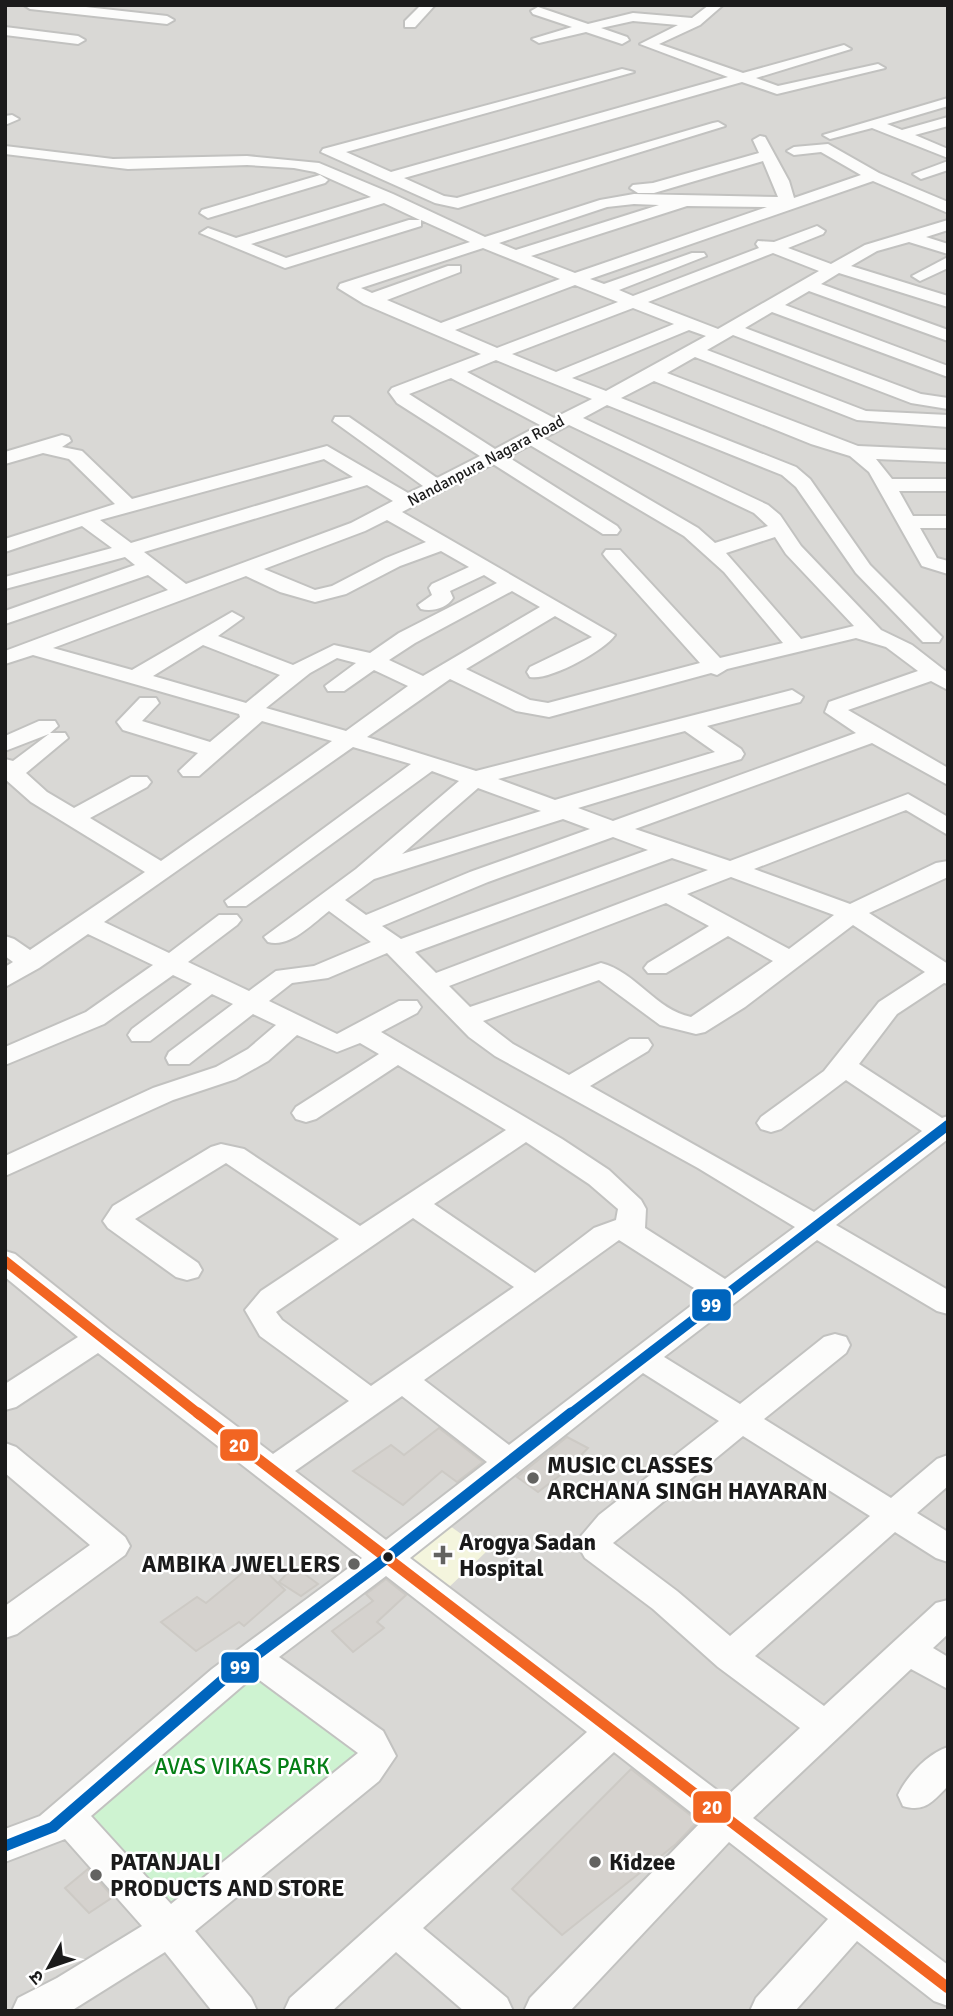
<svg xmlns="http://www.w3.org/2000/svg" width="953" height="2016" viewBox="0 0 953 2016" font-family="Signika,'Noto Sans Devanagari',sans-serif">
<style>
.residential{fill:#d9d8d5}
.education{fill:#f4f5dd}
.park{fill:#cef3d1}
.building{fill:#d5d2ce;stroke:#cdcac5;stroke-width:2}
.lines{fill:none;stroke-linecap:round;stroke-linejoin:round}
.minor-casing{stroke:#c2c2c0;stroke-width:4}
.minor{fill:#fcfcfb;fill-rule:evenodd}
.bus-1-far1-casing{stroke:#fff;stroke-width:15}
.bus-1-casing{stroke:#fff;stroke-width:17}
.bus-2-far1-casing{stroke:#fff;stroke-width:15}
.bus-2-casing{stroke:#fff;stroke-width:17}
.bus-1-far1{stroke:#f26522;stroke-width:10}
.bus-1{stroke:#f26522;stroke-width:11}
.bus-2-far1{stroke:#0065bd;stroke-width:10}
.bus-2{stroke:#0065bd;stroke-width:11}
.poi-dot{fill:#636361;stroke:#fff;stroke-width:2.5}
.bus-dot{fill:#1b1b1b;stroke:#fff;stroke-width:2.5}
.labels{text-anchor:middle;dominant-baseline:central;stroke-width:5;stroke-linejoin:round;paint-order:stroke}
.far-street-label{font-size:16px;fill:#1b1b1b;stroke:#fff}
.near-poi-label{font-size:23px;font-weight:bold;fill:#1b1b1b;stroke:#fff;text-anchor:start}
.near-park-label{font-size:23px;fill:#057e16;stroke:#fff}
.line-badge{stroke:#fff;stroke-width:2.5}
.badge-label{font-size:19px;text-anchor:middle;font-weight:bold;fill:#fff}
</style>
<rect width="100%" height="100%" fill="#eae9e4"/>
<rect class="residential" x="5" y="5" width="943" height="2006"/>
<polygon class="education" points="446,1523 486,1552 446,1590 401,1557"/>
<polygon class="park" points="248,1665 374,1749 171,1919 77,1816"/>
<g class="building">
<polygon points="439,1428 483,1462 457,1482 442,1471 403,1505 353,1471 391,1445 404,1455"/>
<polygon points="567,1437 588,1448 563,1473 538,1492 517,1477"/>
<polygon points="256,1562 285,1590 244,1626 239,1622 196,1651 161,1622 197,1597 206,1603"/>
<polygon points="294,1566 318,1584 301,1596 279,1582"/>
<polygon points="386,1579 406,1595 377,1622 384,1628 353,1652 332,1631 373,1601 366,1594"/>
<polygon points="631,1769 698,1821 676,1844 562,1935 512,1889"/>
<polygon points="88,1869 113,1897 89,1913 65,1888"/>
</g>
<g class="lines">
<g class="minor-casing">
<g id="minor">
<polygon points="24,5 68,5 167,16 174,20 167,24 30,9"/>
<polygon points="421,5 435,5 415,27 405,27 405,21"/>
<polygon points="709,5 723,5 700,25 659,44 743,73 844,45 851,49 756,78 778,86 878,64 885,68 777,94 742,82 404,178 444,196 457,198 713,123 718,122 725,126 458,208 435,203 321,152 323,149 622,69 634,72 346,152 391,172 728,77 640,44 678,25 633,21 601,28 627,37 629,40 622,44 586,32 539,43 532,39 572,27 533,14 531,11 538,7 588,24 633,13 692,18"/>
<polygon points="5,27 78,36 85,40 78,44 5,35"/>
<polygon points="948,98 948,106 887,124 902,130 948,117 948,126 915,135 948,149 948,158 872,128 830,139 823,135"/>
<polygon points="12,115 19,119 5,125 5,116"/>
<path d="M760,136L765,137L789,181L794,198L861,175L821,152L794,155L787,151L794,147L828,144L879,173L948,202V213L873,181L590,279L604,284L692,253H704L706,256L619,290L633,296L759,248L756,244L758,241L774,242L817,226L825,231L823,234L788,248L831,264L865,245L948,220V230L926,237L948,244V254L909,242L877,251L851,266L948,296V307L839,273L821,284L948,330V341L809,291L785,305L948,366V377L772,312L745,328L921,394L948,398V409L911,403L733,335L707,350L866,411L948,415V427L857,420L695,357L667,373L858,446L948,450V462L876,459L892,479H948V491H899L913,516H948V528H920L937,558L948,561V574L922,566L869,472L850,456L811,444L654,381L621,398L796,467L810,479L870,565L942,637L939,642H923L856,573L796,487L782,475L607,405L583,418L768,505L780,515L801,546L881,630L912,645L948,673V690L931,681L848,710L948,768V785L872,743L635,829L730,861L908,794L948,817V835L906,810L754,869L850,904L936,863L948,861V877L869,913L948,964V984L944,983L897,1014L859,1064L942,1118L948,1116V1139L836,1225L948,1290V1314L937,1311L817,1240L664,1357L740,1404L824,1337L835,1334L846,1337L850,1345L846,1353L764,1419L891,1498L937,1459L948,1455V1486L917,1513L948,1532V1562L936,1558L895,1532L755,1656L824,1706L936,1603L948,1600V1634L933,1648L948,1657V1689L911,1669L753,1818L948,1965V2006L934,2001L857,1941L795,2011H750L756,1998L828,1919L729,1842L570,2011H524L530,1998L702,1821L614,1752L423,1928L507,1998L513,2011H464L396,1952L332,2011H284L290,1998L587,1732L386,1576L279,1657L383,1731L396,1756L379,1781L195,1931L251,1998L257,2011H212L165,1952L71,2011H12L18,1998L57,1978L142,1926L65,1839L5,1862V1829L40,1816L212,1669L362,1558L98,1353L16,1407L5,1410V1384L78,1337L5,1277V1251L15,1254L110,1330L273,1454L349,1401L260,1336L245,1310L261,1291L339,1239L226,1163L135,1219L198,1263L202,1270L198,1277L187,1280L176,1277L108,1228L103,1221L113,1206L211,1147L221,1144L244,1149L360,1226L506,1130L398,1065L316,1119L306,1122L296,1119L292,1113L296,1107L379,1054L360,1043L337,1052L297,1035L268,1061L236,1079L173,1100L5,1176V1156L153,1088L216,1067L248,1049L276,1025L253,1014L189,1064H169L166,1058L169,1052L233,1004L212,994L150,1041H132L128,1035L132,1029L192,984L173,975L104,1024L5,1065V1047L86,1012L153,965L88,934L39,968L5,987V967L13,962L5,956V936L14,939L30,950L145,872L31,802L5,779V759L13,761L49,734L5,751V736L39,721H55L58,726L50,733H65L68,738L26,773L47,792L74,808L131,777H147L151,782L147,787L90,818L161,861L332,741L262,721L199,776H183L179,771L198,753L123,730L117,722L140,698H156L159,703L142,721L210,742L240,717L239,714L33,655L5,664V651L168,590L148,575L5,624V611L135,565L125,557L5,589V577L112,548L82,526L5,552V539L115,504L69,459L43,453L5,464V452L62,435L69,437L71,441L62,447L82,451L132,499L327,446L408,493L423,486L333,421L335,417H349L437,478L480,456L397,403L389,392L392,388L481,354L364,304L338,288L340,284L470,242L421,220V226L285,268L200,233L208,228L236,238L371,197L315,172L294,168L247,165L128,169L5,154V146L113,159L247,156L319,163L393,194L485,237L600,200L634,194L778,197L763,161L654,193H638L630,188L633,185L653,183L759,153L753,140ZM384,203L420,220H409L286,258L251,244ZM634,204L659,205L516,250L499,243L607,207ZM687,206L767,207L575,273L531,256ZM483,248L560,279L441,323L387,300L460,272V266H448L372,293L361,288ZM773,253L819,271L718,329L648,302ZM575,285L618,302L497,348L455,330ZM633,308L674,324L556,372L512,354ZM689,330L706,336L606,391L572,378ZM496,360L592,399L554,418L467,372ZM451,378L540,425L495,449L409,394ZM569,425L754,513L768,526L715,543L698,528L544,438ZM530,445L684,536L724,572L783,643L720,658L620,550H606L603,554L606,558L700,663L548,703L530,700L466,669L555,616L592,637L530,667L527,672L530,677C549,681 604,651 615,635L402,512L493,464L603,534H617L620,530L617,526L508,457ZM324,459L353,477L131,543L100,520ZM367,485L393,501L351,523L186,584L144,552ZM387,520L426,542L386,558L332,586L315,590L264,569L365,531ZM775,537L786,554L854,626L801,639L726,553ZM441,551L469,567L432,584L429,588L432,595L418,605L421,609C432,612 447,608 453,598L450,591L484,575L497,583L399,633L370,653L334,645L293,665L218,636L243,618L232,612L132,670L53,648L246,576L280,592L315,602L346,594L400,566ZM512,591L540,607L423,676L389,660L415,643ZM856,638L886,647L918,671L829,702L825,712L856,733L613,821L578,808L741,759L744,754L741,749L707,726L800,702L803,697L792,690L476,771L367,737L450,679L516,711L549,717L711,673L717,675L727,669ZM203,645L280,675L246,703L153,676ZM337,658L356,663L325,686L328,691H344L374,670L408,686L346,731L266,708L310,673ZM685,731L715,752L555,800L498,779ZM353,747L411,764L225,901L228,906H246L432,771L459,781L356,869L264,937L268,942C290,948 312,924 329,911L371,942L314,966L276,971L249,991L188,962L237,925L241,920L237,915H219L169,953L104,922ZM478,788L541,811L402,854ZM563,819L590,829L470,872L366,915L345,900L374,879ZM613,837L648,850L401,939L382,926L488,882ZM672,858L708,870L436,973L415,952ZM731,877L834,915L789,949L687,894ZM666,903L709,926L648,963L644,968L648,973H666L728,936L773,961L691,1017C656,1010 636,972 601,963L470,1007L449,986ZM853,925L925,972L879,1002L824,1071L761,1117L757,1123L761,1129L771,1132L781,1129L846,1080L922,1131L814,1212L590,1086L648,1051L652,1045L648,1039H630L569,1075L513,1044L483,1021L599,980L660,1025L696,1034L705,1032L745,1007ZM387,953L469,1037L495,1056L698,1168L795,1227L725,1279L645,1228L646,1209L641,1200L609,1170L562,1139L381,1032L417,1013L421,1007L417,1001H399L337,1034L269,1001L292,983L328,978ZM526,1142L589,1184L618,1209L616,1220L594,1228L535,1273L434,1204ZM413,1218L514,1287L371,1386L282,1320L276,1312ZM619,1240L705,1295L509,1445L424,1380ZM643,1373L719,1421L599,1515L576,1542L585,1558L653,1609L718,1667L800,1728L726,1797L410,1558ZM402,1396L487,1462L386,1540L295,1471ZM743,1436L870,1516L730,1636L677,1591L613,1543ZM254,1676L358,1753L171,1904L91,1816Z"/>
<polygon points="948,161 948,170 921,179 913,174"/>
<polygon points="320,175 328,180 325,183 208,218 200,213 202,210"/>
<polygon points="948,257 948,268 920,281 912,276"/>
<polygon points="5,1443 16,1447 125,1537 130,1546 125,1555 17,1634 5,1638 5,1606 90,1545 5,1473"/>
<path d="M948,1747V1786C933,1801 925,1813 903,1806L898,1795C907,1776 927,1754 948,1747Z"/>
</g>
</g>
<use href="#minor" class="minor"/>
<g class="bus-1-far1-casing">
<polyline id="bus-1-far1" points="5,1261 200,1415"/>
</g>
<g class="bus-1-casing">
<polyline id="bus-1" points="198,1413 948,1988"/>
</g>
<g class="bus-2-far1-casing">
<polyline id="bus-2-far1" points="569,1415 948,1125"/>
</g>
<g class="bus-2-casing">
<polyline id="bus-2" points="5,1846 53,1827 224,1679 388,1557 571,1413"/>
</g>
<use href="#bus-1-far1" class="bus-1-far1"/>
<use href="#bus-1" class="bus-1"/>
<use href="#bus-2-far1" class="bus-2-far1"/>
<use href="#bus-2" class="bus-2"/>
</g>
<g class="poi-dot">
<circle cx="533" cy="1478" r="7"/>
<path d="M439.5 1544.5h7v7h7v7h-7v7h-7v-7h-7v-7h7z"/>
<circle cx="354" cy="1564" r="7"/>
<circle cx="595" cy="1862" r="7"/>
<circle cx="96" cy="1875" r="7"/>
</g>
<circle class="bus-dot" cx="388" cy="1557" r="6"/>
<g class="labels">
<g class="far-street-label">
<text transform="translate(486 461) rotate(-28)">Nandanpura Nagara Road</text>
</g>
<g class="near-poi-label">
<text x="547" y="1465">MUSIC CLASSES<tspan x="547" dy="26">ARCHANA SINGH HAYARAN</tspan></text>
<text x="459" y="1542">Arogya Sadan<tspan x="459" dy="26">Hospital</tspan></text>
<text x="340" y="1564" text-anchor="end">AMBIKA JWELLERS</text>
<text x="110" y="1862">PATANJALI<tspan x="110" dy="26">PRODUCTS AND STORE</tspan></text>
<text x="609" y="1862">Kidzee</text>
</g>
<g class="near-park-label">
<text x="242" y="1766">AVAS VIKAS PARK</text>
</g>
</g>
<g class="line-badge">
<rect x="691" y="1288" width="41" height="34" rx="7" fill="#0065bd"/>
<rect x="219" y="1428" width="40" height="34" rx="7" fill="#f26522"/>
<rect x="220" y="1651" width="40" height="33" rx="7" fill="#0065bd"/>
<rect x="692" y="1790" width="40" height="34" rx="7" fill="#f26522"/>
</g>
<g class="badge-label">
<text x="711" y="1312">99</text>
<text x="239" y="1452">20</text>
<text x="240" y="1674">99</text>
<text x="712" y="1814">20</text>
</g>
<rect width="953" height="2016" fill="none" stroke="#1b1b1b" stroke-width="14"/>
<g transform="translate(49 1967) rotate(230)" stroke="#ffffff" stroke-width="5" paint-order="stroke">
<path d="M0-5L12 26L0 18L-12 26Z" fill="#1b1b1b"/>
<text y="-10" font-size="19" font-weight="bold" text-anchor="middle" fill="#1b1b1b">उ</text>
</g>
</svg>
